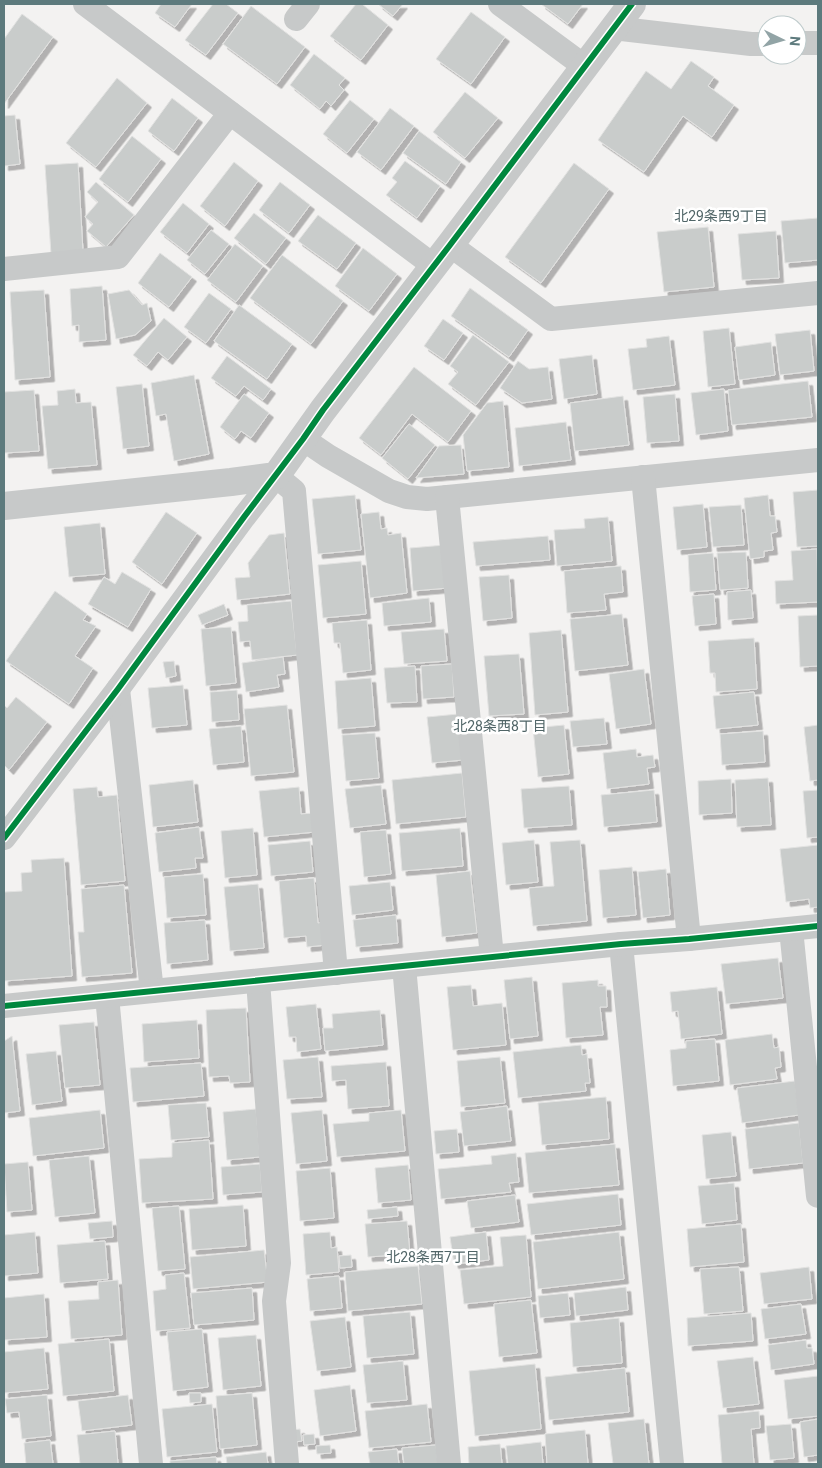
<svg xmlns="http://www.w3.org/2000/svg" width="822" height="1468" viewBox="0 0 822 1468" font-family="Roboto,'Noto Sans JP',sans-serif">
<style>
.building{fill:#c9cccb;stroke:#e2e2e1;filter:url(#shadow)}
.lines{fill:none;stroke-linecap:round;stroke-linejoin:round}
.minor{stroke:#c7c9c9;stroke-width:24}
.tertiary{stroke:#c7c9c9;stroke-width:28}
.cycleway-casing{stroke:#fff;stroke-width:9}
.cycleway{stroke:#00873e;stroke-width:6}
.labels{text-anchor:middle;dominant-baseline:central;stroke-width:5;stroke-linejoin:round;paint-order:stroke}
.neighbourhood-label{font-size:14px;fill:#506567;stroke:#fff}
</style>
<defs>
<filter id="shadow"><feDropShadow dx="4.5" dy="4.5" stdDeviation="0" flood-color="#0004"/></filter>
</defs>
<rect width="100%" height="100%" fill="#f3f2f1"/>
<g class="building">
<polygon points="161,4 192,4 175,27 155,13"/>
<polygon points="213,4 226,4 238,13 206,55 185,40"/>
<polygon points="356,4 362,4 388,25 361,60 330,36"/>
<polygon points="378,4 403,4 393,16"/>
<polygon points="541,4 583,4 568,24"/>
<polygon points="251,6 305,47 277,84 223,44"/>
<polygon points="471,12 505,37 471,84 436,59"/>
<polygon points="22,14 53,37 4,104 4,39"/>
<polygon points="314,54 345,78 339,85 344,90 331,106 326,101 320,109 290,85"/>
<polygon points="691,61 714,77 708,86 734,105 712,137 683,116 644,172 598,140 646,71 671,89"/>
<polygon points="117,78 147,103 96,167 66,143"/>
<polygon points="465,92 498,118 465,158 433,132"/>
<polygon points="172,98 198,118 174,151 148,131"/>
<polygon points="350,100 374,119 347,153 323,134"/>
<polygon points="390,108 414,126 381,170 357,152"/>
<polygon points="15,115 20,164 4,166 4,116"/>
<polygon points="419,131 461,162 446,184 403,153"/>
<polygon points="132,136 161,159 128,202 99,179"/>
<polygon points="405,161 440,186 417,218 386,195 397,182 392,178"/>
<polygon points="234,162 258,181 225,226 200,206"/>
<polygon points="78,163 83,252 51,254 45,165"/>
<polygon points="574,163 609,189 541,283 505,257"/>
<polygon points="96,182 134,215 106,247 87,231 93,224 85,217 98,202 87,192"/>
<polygon points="280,182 310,205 289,233 259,210"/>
<polygon points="183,203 209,224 187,253 160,232"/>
<polygon points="254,213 286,238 266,264 234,238"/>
<polygon points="318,215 356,243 337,269 298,241"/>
<polygon points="818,218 818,260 785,263 781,221"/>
<polygon points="708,227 714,287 664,292 657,232"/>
<polygon points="211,230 229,244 205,274 187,260"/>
<polygon points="776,231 779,278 742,280 738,234"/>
<polygon points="235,244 263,266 236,302 207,280"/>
<polygon points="363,248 397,274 369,311 335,286"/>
<polygon points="160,253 192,277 169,307 138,283"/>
<polygon points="282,255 343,301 311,344 250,298"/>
<polygon points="102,286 106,340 79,342 79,325 72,326 70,289"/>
<polygon points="470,288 528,330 509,357 451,316"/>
<polygon points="44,290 50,377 15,380 10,292"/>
<polygon points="129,290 142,305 147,303 151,321 135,335 116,339 108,294"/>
<polygon points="209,293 231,309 206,343 184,327"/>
<polygon points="239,305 292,344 267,379 214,341"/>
<polygon points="164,318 187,337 168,360 158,352 147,366 133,355"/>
<polygon points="443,319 463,333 444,360 424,346"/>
<polygon points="729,328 735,384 708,387 703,331"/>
<polygon points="810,330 814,371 780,375 775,334"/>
<polygon points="473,335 509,362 476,405 448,384 458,372 450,366"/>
<polygon points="669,336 675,385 633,390 628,349 647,347 646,339"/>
<polygon points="771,342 775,375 739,380 735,347"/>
<polygon points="592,355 597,394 564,399 559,359"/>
<polygon points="227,356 271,389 263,400 244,386 236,396 211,378"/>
<polygon points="518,361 529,369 548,367 552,399 522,403 500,388"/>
<polygon points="414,367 471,411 448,442 412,414 381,455 359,438"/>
<polygon points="194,375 209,454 174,461 166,414 156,416 151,383"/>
<polygon points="808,381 812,417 732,425 728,390"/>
<polygon points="142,384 149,446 123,449 116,387"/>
<polygon points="75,389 76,403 91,402 97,465 48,469 42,406 58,405 57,391"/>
<polygon points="724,389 728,431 696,435 691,393"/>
<polygon points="34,390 39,451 4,453 4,392"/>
<polygon points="244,394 269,413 251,438 241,431 235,439 220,427"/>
<polygon points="675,394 679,441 647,443 643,397"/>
<polygon points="623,396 629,445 575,451 570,403"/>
<polygon points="503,401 509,467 467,471 463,435 487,403"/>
<polygon points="566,422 571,460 519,466 515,428"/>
<polygon points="409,424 435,445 408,479 382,458"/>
<polygon points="461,445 464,474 416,478 439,446"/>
<polygon points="818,490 818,546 797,547 793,492"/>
<polygon points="355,495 361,550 318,554 312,499"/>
<polygon points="768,495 770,516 775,516 777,532 771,533 773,550 764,551 764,557 750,559 744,498"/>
<polygon points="703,504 707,547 677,550 673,507"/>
<polygon points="741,505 744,545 713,547 709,507"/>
<polygon points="166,512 197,533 162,584 132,562"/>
<polygon points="379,512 381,529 387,528 388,535 401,533 407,593 370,598 361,514"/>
<polygon points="608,517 612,561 557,566 554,530 585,528 584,519"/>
<polygon points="100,523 105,574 69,577 64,527"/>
<polygon points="284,533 290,594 237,600 235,578 250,577 248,563 269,535"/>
<polygon points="548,536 550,560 476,566 473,542"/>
<polygon points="445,545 448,588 413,591 410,548"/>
<polygon points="817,549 818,602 776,604 775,581 793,580 791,551"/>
<polygon points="746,552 748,588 720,590 717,553"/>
<polygon points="713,553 716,590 690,592 688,555"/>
<polygon points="361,561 366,614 323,618 318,565"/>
<polygon points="621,566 623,592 604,594 606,610 567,613 564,571"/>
<polygon points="122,572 151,589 128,627 88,604 104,577 115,584"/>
<polygon points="509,575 512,618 483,621 479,577"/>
<polygon points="751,590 753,618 728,620 727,592"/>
<polygon points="55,591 87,614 83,620 96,626 75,656 93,668 69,704 6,661"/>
<polygon points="714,594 716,624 695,626 692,596"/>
<polygon points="429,598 431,622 384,626 382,603"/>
<polygon points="291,601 297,655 252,660 250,641 240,642 238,622 248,621 247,605"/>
<polygon points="224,604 228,615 202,625 198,615"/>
<polygon points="622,614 628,665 575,671 570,619"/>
<polygon points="818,615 818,666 800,667 798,616"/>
<polygon points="367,620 371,670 343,673 340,643 334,643 332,623"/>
<polygon points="231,627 236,683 206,686 201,629"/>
<polygon points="444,629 447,661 404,664 401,632"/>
<polygon points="561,630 568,712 535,715 529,633"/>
<polygon points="754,638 757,689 716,692 715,673 710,673 708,641"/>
<polygon points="519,654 524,714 489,716 484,656"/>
<polygon points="283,657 285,674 277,675 279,687 246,692 242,663"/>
<polygon points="174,661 176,676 166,678 163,662"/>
<polygon points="452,664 454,697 423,699 421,666"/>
<polygon points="415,666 417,702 387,703 384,668"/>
<polygon points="644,669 651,724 616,729 609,674"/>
<polygon points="371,678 375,726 338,729 335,681"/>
<polygon points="183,685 187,725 152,728 148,688"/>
<polygon points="237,690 239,720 212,722 210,692"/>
<polygon points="754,692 758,725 716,729 713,696"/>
<polygon points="16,697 47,722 9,770 4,765 4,705 7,708"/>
<polygon points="287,705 294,772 251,776 244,709"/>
<polygon points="458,714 463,760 432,763 427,717"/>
<polygon points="604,718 607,744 573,747 570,721"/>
<polygon points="564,725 569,774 538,777 533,728"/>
<polygon points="818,725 818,780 810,781 804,727"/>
<polygon points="241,726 244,762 213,765 209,729"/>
<polygon points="763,731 765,762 722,765 720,734"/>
<polygon points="375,733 379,778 346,781 342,735"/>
<polygon points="636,749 637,757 653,755 655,767 647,768 649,784 607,789 603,753"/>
<polygon points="462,773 466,817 396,824 392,780"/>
<polygon points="768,778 771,825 737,827 735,780"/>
<polygon points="731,779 732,813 699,815 698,781"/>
<polygon points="193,780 198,822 153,827 149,785"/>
<polygon points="381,785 386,824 350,828 345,789"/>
<polygon points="569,786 572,825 524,828 521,789"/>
<polygon points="97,787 98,797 117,795 125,881 81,885 73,789"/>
<polygon points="299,787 301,814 313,813 315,832 264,837 259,791"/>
<polygon points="654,790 657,822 604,827 601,795"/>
<polygon points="818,790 818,837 807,838 803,791"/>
<polygon points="199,827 203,858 195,858 196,868 159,872 155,833"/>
<polygon points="253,828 257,875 225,878 221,831"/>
<polygon points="460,828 463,866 402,871 399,833"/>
<polygon points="386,830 391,874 364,877 360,832"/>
<polygon points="534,840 538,882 506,885 502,843"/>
<polygon points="580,840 587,921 533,926 529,888 554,886 550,842"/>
<polygon points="310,841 313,872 271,876 268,845"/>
<polygon points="818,845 818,907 810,908 809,899 786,902 780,849"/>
<polygon points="64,858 72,976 4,981 4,893 5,892 22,891 21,873 32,872 31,860"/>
<polygon points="632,867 636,915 603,918 599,870"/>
<polygon points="666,869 670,915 643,918 638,872"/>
<polygon points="470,871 477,933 442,937 436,875"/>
<polygon points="203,874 206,915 167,918 164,877"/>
<polygon points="314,878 318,923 324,922 326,945 307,947 306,936 284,938 279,881"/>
<polygon points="390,882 393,910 352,915 349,886"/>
<polygon points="258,884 264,948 230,951 224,887"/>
<polygon points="124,885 132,973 82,977 78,932 84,932 81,889"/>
<polygon points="396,915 398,943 356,947 353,920"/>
<polygon points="205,920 208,960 167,964 164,923"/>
<polygon points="778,958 783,998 726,1004 721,964"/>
<polygon points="532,977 538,1036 510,1039 504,980"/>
<polygon points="598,980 598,986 606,986 607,1007 600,1007 603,1035 566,1038 562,983"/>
<polygon points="471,985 473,1006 502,1003 506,1045 453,1050 447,987"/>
<polygon points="717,987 722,1034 681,1039 678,1011 672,1012 670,992"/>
<polygon points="316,1004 321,1049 297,1052 296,1037 289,1037 286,1007"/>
<polygon points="246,1008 250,1082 230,1083 229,1076 209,1077 206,1010"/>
<polygon points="380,1010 383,1045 325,1051 323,1028 333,1028 332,1014"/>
<polygon points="197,1020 199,1058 144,1062 142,1024"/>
<polygon points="94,1022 100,1085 65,1088 59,1025"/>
<polygon points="772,1034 774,1048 779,1047 781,1067 775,1068 777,1079 730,1085 725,1040"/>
<polygon points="12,1036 20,1111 4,1113 4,1041"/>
<polygon points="715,1039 719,1081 673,1086 670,1050 686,1048 686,1041"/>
<polygon points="581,1045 582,1055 587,1054 590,1083 585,1083 586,1091 518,1098 513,1052"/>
<polygon points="56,1051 62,1101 32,1105 26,1054"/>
<polygon points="318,1057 322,1097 287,1099 283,1060"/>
<polygon points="500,1057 505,1103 461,1107 457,1061"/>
<polygon points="386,1062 389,1106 348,1109 346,1080 332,1081 331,1066"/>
<polygon points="201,1063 204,1096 133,1102 130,1068"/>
<polygon points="795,1081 799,1115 742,1123 737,1088"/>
<polygon points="606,1097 609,1139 542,1145 538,1103"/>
<polygon points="206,1103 209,1137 171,1140 168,1105"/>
<polygon points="507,1106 511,1141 464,1146 460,1112"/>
<polygon points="256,1109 260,1157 227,1160 223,1112"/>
<polygon points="100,1110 104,1148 33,1156 29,1118"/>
<polygon points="322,1110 327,1161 296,1164 291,1113"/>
<polygon points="401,1110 405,1151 337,1157 333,1124 369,1121 369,1113"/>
<polygon points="799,1123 803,1163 749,1169 745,1129"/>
<polygon points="457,1129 459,1152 436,1154 434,1131"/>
<polygon points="731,1132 736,1176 706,1179 702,1135"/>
<polygon points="209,1140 213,1199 142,1203 139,1159 172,1157 172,1143"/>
<polygon points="615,1144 619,1185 529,1193 525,1153"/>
<polygon points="516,1153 519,1182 509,1183 511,1192 441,1199 438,1169 492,1164 491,1156"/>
<polygon points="89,1156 95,1213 55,1217 49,1160"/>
<polygon points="28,1162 32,1210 7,1212 4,1164"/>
<polygon points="260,1164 262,1192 223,1195 221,1167"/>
<polygon points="408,1165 411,1200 378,1203 375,1168"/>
<polygon points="330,1168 334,1218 300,1221 296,1171"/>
<polygon points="734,1183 737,1220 702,1224 698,1186"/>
<polygon points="618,1194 621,1225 531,1235 527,1204"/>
<polygon points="515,1195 519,1222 471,1228 467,1201"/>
<polygon points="243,1205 246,1246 192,1250 189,1209"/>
<polygon points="179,1206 185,1269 158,1271 152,1208"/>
<polygon points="397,1207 398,1216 368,1219 367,1210"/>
<polygon points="112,1221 113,1237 90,1239 88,1223"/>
<polygon points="407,1221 410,1254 368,1257 365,1224"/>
<polygon points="741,1224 744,1262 690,1267 687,1229"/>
<polygon points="35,1232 38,1273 4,1276 4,1235"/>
<polygon points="330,1232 331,1248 337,1247 339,1272 306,1275 303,1234"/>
<polygon points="486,1232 489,1260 454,1264 450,1237"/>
<polygon points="619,1232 624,1279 538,1289 533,1242"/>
<polygon points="526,1235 531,1297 464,1304 460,1270 503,1266 500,1237"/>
<polygon points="105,1241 108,1279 60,1283 57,1245"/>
<polygon points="264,1250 268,1282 193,1289 190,1257"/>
<polygon points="351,1255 352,1267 340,1268 339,1256"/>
<polygon points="418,1266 422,1304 348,1311 345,1272"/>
<polygon points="739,1267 743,1311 704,1314 700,1269"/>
<polygon points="809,1267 812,1299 764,1304 760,1273"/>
<polygon points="184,1273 190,1328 156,1331 153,1291 166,1289 165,1275"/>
<polygon points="339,1276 342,1308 310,1311 307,1279"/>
<polygon points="118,1280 122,1335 71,1339 68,1301 99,1299 98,1282"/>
<polygon points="626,1287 628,1310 576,1316 574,1293"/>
<polygon points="252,1288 254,1320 194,1325 191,1293"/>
<polygon points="568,1293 570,1315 540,1318 538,1296"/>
<polygon points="44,1294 47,1337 4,1340 4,1298"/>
<polygon points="531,1300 537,1353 499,1357 494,1304"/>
<polygon points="801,1304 806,1334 765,1339 761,1309"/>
<polygon points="410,1312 414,1354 367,1358 363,1316"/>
<polygon points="751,1313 753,1341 688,1346 687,1318"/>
<polygon points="345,1317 351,1367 317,1371 310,1321"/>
<polygon points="619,1318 622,1363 573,1367 570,1323"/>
<polygon points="202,1329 208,1387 173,1391 167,1332"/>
<polygon points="256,1335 261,1386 223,1390 218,1338"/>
<polygon points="109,1339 114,1391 63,1396 58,1344"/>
<polygon points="806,1340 807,1348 812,1348 814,1364 771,1370 768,1345"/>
<polygon points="44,1348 48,1389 4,1393 4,1352"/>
<polygon points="753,1357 759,1404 723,1408 717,1361"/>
<polygon points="403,1361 407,1400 367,1403 363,1365"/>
<polygon points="535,1364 541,1429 475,1436 469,1371"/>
<polygon points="625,1368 629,1412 549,1420 545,1377"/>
<polygon points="818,1376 818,1416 788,1419 784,1380"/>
<polygon points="350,1385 356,1431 320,1436 314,1390"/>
<polygon points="189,1393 201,1393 201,1402 190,1403"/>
<polygon points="252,1393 257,1445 220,1449 216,1396"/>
<polygon points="47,1395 51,1436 22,1439 19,1412 7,1413 5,1399"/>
<polygon points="128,1395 132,1425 82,1431 78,1401"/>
<polygon points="212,1404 217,1452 167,1457 162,1409"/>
<polygon points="427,1404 431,1442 369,1448 365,1411"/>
<polygon points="759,1411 760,1428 751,1429 754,1464 722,1464 718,1415"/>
<polygon points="644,1419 649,1464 613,1464 608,1423"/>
<polygon points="818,1419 818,1455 804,1457 800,1422"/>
<polygon points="791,1424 794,1458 770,1460 766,1426"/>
<polygon points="300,1429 302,1441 294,1442 292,1430"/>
<polygon points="585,1430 588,1464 547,1464 545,1434"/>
<polygon points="115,1431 118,1464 80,1464 77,1435"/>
<polygon points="314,1434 315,1444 304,1445 303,1435"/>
<polygon points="50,1440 53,1464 26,1464 24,1443"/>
<polygon points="541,1442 543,1464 508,1464 506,1446"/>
<polygon points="500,1444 502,1464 469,1464 468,1447"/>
<polygon points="330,1445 331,1453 317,1454 316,1446"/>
<polygon points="436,1445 438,1464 404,1464 402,1448"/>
<polygon points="397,1449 399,1464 370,1464 368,1452"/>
<polygon points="266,1452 268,1464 227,1464 226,1457"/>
<polygon points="216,1457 217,1464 170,1464 170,1461"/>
</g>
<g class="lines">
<g class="minor">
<polyline points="85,4 434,266"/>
<polyline points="500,4 584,66"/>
<polyline points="296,19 308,4"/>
<polyline points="613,28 751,44 767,44"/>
<polyline points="797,43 818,43"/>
<polyline points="450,245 551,319 818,293"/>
<polyline points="4,269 118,257 230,113"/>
<polyline points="303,439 328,456 389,491 407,497 427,499 818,460"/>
<polyline points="643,477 689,939"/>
<polyline points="447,497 492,957"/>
<polyline points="118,689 152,991"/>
<polyline points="4,838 118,689 244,517 276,476 294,491 336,973"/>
<polyline points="791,929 818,1196"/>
<polyline points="621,944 672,1464"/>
<polyline points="404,966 449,1464"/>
<polyline points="258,981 279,1263 274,1301 287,1464"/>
<polyline points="107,996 151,1464"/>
<polyline points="4,1006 621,944 689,939 818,926"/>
</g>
<polyline class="tertiary" points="4,506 231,482 276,476 323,410 450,245 632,4"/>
<g class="cycleway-casing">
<g id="cycleway">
<polyline points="4,838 118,689 244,517 303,439 323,410 450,245 632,4"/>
<polyline points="4,1006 621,944 689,939 818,926"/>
</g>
</g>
<use href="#cycleway" class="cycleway"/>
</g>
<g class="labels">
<g class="neighbourhood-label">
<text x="721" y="216">北29条西9丁目</text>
<text x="500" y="726">北28条西8丁目</text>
<text x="433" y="1257">北28条西7丁目</text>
</g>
</g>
<rect width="822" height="1468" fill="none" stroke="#5d7a7d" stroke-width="10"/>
<g transform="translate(782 40) rotate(95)"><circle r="24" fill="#ffffff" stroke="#becacb"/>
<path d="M0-4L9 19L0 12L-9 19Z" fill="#92a4a6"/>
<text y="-8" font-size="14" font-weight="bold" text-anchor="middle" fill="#5d7a7d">N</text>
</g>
</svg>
